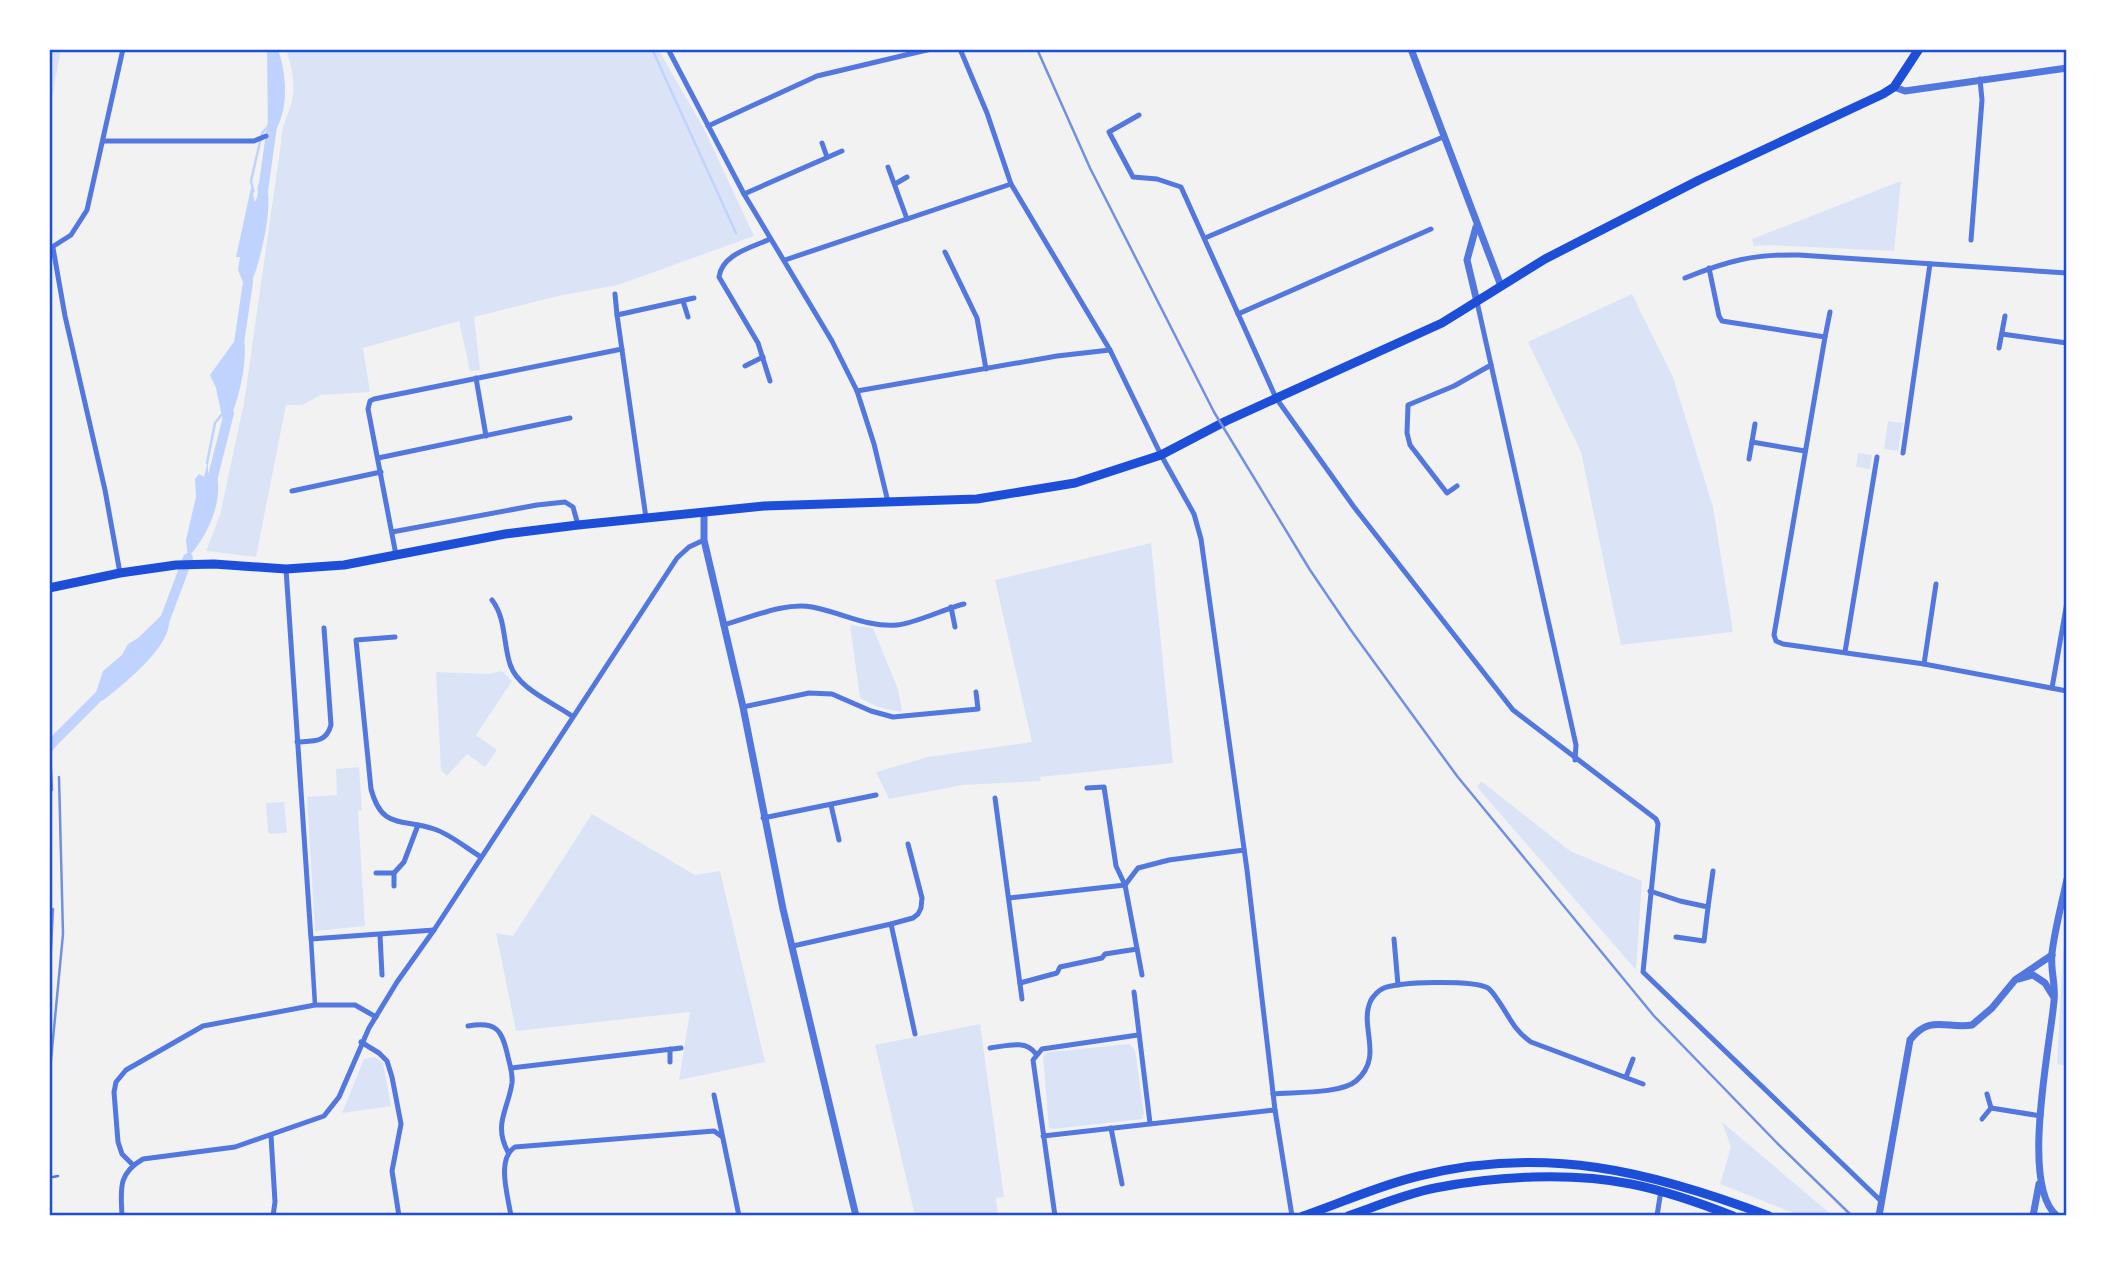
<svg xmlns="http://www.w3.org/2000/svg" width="2116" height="1265" viewBox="0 0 2116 1265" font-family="'Golos Text',sans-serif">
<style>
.green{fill:#dbe4f7}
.water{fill:#bfd3fe}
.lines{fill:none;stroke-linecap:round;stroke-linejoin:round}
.stream{stroke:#bfd3fe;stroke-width:2.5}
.canal{stroke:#bfd3fe;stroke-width:10}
.service{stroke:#5277de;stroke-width:2.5}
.pedestrian{stroke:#5277de;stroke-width:4.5}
.minor{stroke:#5277de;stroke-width:5}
.tertiary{stroke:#5277de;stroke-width:7}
.primary{stroke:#1d4ed8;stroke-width:9}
.trunk{stroke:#1d4ed8;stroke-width:9}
.rail{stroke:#7290e2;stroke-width:2.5}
.neatline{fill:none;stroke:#1d4ed8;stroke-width:2.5}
</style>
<rect width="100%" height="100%" fill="#f2f2f2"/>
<g class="green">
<polygon points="49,49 61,49 49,114"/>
<path d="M286,49H658L704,129L754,236L618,285L558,296L474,317L480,370L470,371L459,321L363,348L370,392L321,395L302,405H286L256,557L206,551L220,515L244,403L281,143C281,123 291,112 293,94C295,80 290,62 286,49Z"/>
<polygon points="1901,181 1894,251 1770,245 1754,246 1752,239"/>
<polygon points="1632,294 1673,377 1713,507 1733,632 1621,645 1581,452 1528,342"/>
<polygon points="1888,421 1903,423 1898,451 1884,449"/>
<polygon points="1858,453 1872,455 1870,469 1856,467"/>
<polygon points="1151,543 1173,763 1040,777 1041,781 963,785 889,799 876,772 928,757 1032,742 995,580"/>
<polygon points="850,625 873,628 898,689 902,710 901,712 878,707 860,698"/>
<polygon points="502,671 512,681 476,735 497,750 485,767 467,754 447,776 441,770 436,672 489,674"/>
<polygon points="359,767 362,810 358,811 365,926 315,931 307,797 337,795 336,769"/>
<polygon points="1481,781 1570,851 1642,881 1636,970 1477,787"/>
<polygon points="284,802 287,833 270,834 268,832 266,803"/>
<polygon points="592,814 695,875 720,871 765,1062 679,1080 690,1012 516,1031 496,933 513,936"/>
<polygon points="2067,931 2067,1066 2057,1064 2063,952"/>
<polygon points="980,1024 1004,1197 996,1198 998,1216 915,1216 875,1045"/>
<polygon points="1129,1044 1135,1050 1144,1114 1142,1119 1053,1129 1049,1128 1043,1056 1048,1052"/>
<polygon points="375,1057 383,1063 391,1106 342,1113 364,1059"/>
<polygon points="1722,1122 1833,1216 1801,1216 1720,1184 1731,1147"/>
</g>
<g class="water">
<path d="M267,49H278C287,76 290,113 271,137L268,133Z"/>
<path d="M259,183L267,187C273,211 259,270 247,292L238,270L240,257H236L251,188L255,190L253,195L255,202L260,191L257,189Z"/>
<path d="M241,332C252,346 238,414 224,426L216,388L210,375Z"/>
<path d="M208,461V473L215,470C226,497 207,538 188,557L186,540L196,497L195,479L199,474L204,477Z"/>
<path d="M168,613C178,643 124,683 104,700L93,702L103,671L122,655L128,644L138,638L163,614Z"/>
<polygon points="65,729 62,739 49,755 49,738"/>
</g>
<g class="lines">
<g class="stream">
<polyline points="652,49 736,233"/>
<polyline points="253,190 251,181 262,133 268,127"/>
<polyline points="207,463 215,423 222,414"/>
</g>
<g class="canal">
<polyline points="262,198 272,126"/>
<polyline points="239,343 248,282"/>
<polyline points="212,480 229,413"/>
<polyline points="164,622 188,558"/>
<polyline points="49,746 101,694"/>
</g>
<polyline class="service" points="53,1177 58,1176"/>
<polyline class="pedestrian" points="311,939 315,1005"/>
<g class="minor">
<polyline points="668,49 744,194 832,341 857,391 874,444 888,502"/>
<polyline points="960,49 987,113 1011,184 1110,350 1161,455 1194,514 1201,539 1247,870 1275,1110 1292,1216"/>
<polyline points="1139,115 1109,132 1133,177 1157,179 1181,187 1276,398 1354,507 1513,710 1656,819 1658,824 1643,972 1881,1201"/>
<polyline points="708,126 817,76 931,49"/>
<polyline points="104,141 254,141 266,136"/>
<polyline points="822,143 827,157"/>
<polyline points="888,167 907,219"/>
<polyline points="895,184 907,177"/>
<polyline points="744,194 842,151"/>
<polyline points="1205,238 1443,137"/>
<polyline points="1971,240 1982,100 1980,79"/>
<polyline points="53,248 65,316 105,490 120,573"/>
<polyline points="49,249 71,235 87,210 123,49"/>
<polyline points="945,252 977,318 986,369"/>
<polyline points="785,260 1011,184"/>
<polyline points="1709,268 1719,316 1722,321 1825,337 1774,635 1776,641 1783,644 1924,664 2067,691"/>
<path d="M1685,278C1727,261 1753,254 1799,255L2067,273"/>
<polyline points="615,294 617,315"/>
<polyline points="683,301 688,317"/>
<polyline points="1477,302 1576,745 1575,760"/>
<polyline points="1238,314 1431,229"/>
<polyline points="2002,334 2067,343"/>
<polyline points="1825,337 1830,312"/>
<polyline points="1999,348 2005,316"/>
<polyline points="745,366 763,357"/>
<polyline points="476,378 486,436"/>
<path d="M770,381L758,343L719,277C722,254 751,248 770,239"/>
<polyline points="857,391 1057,356 1110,350"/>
<polyline points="1752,442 1805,451"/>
<polyline points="1903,453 1930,264"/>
<polyline points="378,458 570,418"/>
<polyline points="1749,459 1755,424"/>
<polyline points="1457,486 1447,493 1410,445 1407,433 1408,405 1454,386 1491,365"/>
<polyline points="292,491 381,472"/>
<polyline points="646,518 617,315 694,298"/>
<polyline points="392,532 537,505 565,502 573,507 578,525"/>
<polyline points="396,555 368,409 370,401 374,399 622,349"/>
<polyline points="286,569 311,939 434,930"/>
<path d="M492,600C506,618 503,643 510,664C517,688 552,702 572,716"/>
<polyline points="951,607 955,627"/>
<path d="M723,625C750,618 784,602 812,607C840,612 868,628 897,625C916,623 944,609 964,604"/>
<path d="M395,637L356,640L371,789C382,830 401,818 434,829C450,834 466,848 481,857"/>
<polyline points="1845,652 1877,457"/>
<polyline points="1924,664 1936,584"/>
<polyline points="2052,688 2067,602"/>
<polyline points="743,707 809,693 832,694 871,711 893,717 978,709 976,692"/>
<path d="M297,742C314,741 326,743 331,725L324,628"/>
<polyline points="1087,788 1104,787 1116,866 1125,885 1142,975"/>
<polyline points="995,798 1022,999"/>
<polyline points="831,805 839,840"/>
<polyline points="763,818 876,795"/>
<polyline points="376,873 394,873"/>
<polyline points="394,886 394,873 404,862 418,825"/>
<polyline points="1650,891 1680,901 1708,907 1704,941 1676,937"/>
<polyline points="1009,898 1125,885 1138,868 1169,860 1244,850"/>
<polyline points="1708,907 1713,871"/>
<polyline points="891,924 915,1034"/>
<polyline points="380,935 382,975"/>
<polyline points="1394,939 1398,985"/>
<polyline points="793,946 891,924 913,918 918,914 921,908 922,898 908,844"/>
<polyline points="1020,983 1057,973 1060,967 1102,958 1105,954 1137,949"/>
<polyline points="1134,992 1150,1123"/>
<path d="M468,1026C497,1021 502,1030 508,1057C510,1065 513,1074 512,1083C508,1110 493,1124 508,1152"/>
<polyline points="361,1042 379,1053 387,1061 392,1077 401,1124 392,1171 399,1216"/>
<path d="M990,1048C1006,1046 1026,1039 1036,1054"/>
<polyline points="670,1049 670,1062"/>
<polyline points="511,1068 681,1048"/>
<polyline points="1626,1077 1633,1059"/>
<path d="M1273,1094C1293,1092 1341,1094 1356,1081C1385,1056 1358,1027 1371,1000C1373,997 1378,991 1382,989C1396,981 1474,980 1488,988C1497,995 1508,1018 1516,1028C1520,1033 1525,1038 1531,1042L1643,1084"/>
<polyline points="714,1095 739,1216"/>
<polyline points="1991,1108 2041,1116"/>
<polyline points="1982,1119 1991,1108 1987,1094"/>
<polyline points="1111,1128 1122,1184"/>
<polyline points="271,1136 275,1202 273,1216"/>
<polyline points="1043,1136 1275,1110"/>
<polyline points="133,1165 122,1154 118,1142 114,1092 116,1082 126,1070 203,1026 315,1005 355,1005 376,1017"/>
<path d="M122,1216C121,1190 117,1174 143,1159L235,1147L324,1116L339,1097L369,1028L397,982L434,930L677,558L689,547L704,540"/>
<path d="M511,1216C508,1196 496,1159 515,1147L714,1131L721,1136"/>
<polyline points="1055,1216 1033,1060 1042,1049 1138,1035"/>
<polyline points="1657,1216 1661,1190"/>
</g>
<g class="tertiary">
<polyline points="1411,49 1501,286"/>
<polyline points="1894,87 1905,91 2067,68"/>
<polyline points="1476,227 1467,260 1477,302"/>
<polyline points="704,512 704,540 743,707 783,909 856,1216"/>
<polyline points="2019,979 2033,975 2045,983 2053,996"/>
<path d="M1879,1216L1910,1040C1930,1014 1946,1029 1972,1025L1992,1008L2015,980L2052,955"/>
<polyline points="2033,1216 2039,1184"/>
<path d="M2057,1216C2020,1186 2050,1047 2054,1001C2056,985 2050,969 2052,953C2055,928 2062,903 2067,879"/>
</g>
<g class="primary">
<path d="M1303,1216C1341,1203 1380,1185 1419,1176C1546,1145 1650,1171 1769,1216"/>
<path d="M1348,1216C1377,1206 1405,1194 1435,1188C1495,1176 1571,1172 1631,1184C1666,1191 1700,1203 1733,1216"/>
</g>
<polyline class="trunk" points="49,588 120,573 176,565 214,564 286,569 344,565 505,534 578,525 764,506 977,499 1075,483 1161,455 1226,421 1442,323 1545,259 1699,180 1883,94 1894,87 1919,49"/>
<g class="rail">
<polyline points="1037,49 1090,168 1214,412 1310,570 1350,629 1457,776 1654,1016 1777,1143 1852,1216"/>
<polyline points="49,730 52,790"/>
<polyline points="50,968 53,909"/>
<polyline points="49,1081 63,934 59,777"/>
</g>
</g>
<rect width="2116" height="1265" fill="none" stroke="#ffffff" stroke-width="102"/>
<rect x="51" y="51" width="2014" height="1163" class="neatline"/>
</svg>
